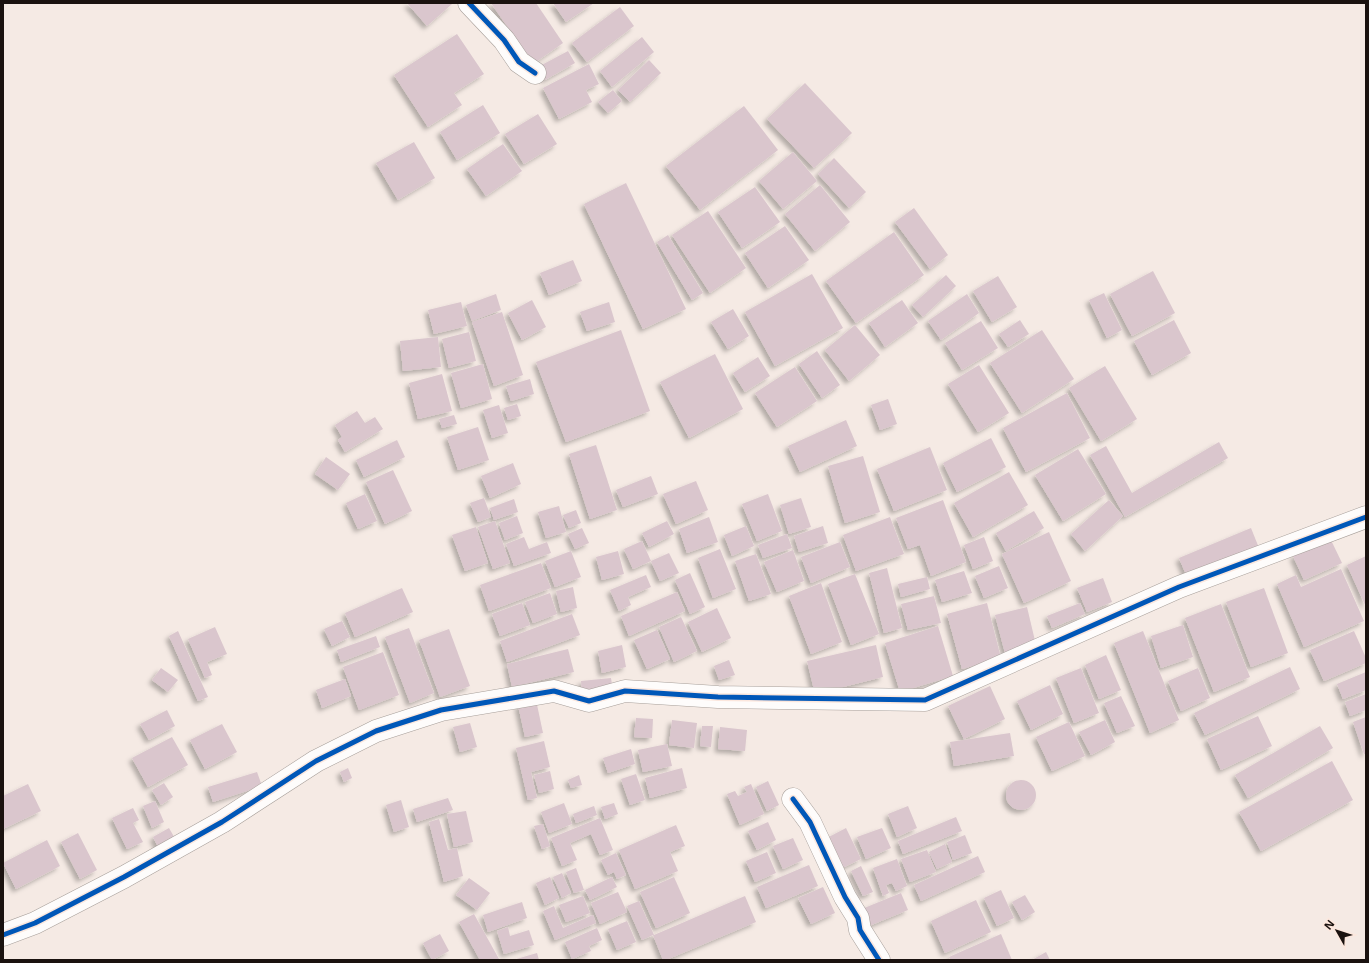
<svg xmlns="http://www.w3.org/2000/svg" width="1369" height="963" viewBox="0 0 1369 963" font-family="'Noto Sans',sans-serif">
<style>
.building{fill:#dac6cd;filter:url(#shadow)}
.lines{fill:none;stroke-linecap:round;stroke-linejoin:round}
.minor-casing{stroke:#a79f9a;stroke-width:23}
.minor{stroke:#fefcfb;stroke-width:22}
.cycleway-casing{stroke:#fce7dd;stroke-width:8}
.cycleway{stroke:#0057b8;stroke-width:5}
</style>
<defs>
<filter id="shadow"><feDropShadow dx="-3.5" dy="3.5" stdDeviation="2" flood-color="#0004"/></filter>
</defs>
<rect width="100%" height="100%" fill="#f5eae4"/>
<g class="building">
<polygon points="407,3 451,3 452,4 427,26"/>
<polygon points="491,3 536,3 563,43 533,64"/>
<polygon points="553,3 594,3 566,22"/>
<polygon points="620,7 634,26 587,62 572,43"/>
<polygon points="457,34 484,74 454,93 462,105 428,127 394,75"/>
<polygon points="642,37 654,52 612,87 600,71"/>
<polygon points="568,51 575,63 545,80 538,67"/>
<polygon points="649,60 661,73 630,102 618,90"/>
<polygon points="589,64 599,84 586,90 592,102 559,119 543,88"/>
<polygon points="805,83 852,133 814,168 767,119"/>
<polygon points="613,90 622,101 608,113 598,102"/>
<polygon points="483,105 500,133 457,160 440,132"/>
<polygon points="744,106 778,150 700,210 666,166"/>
<polygon points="538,114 557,144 524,164 505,134"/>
<polygon points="414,142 435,178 398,200 376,163"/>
<polygon points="503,144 522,171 486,196 467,169"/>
<polygon points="793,152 817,181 783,209 759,181"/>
<polygon points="834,158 866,192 849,208 818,174"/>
<polygon points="626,183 686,309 643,329 584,204"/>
<polygon points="820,185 850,222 815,251 785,214"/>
<polygon points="755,187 780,222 742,248 718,212"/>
<polygon points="914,208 948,255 930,269 895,222"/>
<polygon points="708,211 746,268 710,293 672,235"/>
<polygon points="785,226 809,260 768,288 745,253"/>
<polygon points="894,232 924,275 856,323 826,281"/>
<polygon points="668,235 703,293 692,300 657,242"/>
<polygon points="573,260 582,281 549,295 540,273"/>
<polygon points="1153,271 1175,313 1132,336 1110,294"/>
<polygon points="812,274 843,328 775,366 745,312"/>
<polygon points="946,275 956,286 923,317 912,305"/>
<polygon points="998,276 1017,307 992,322 973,291"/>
<polygon points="1104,293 1122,330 1107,338 1089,300"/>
<polygon points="496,294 501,310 472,321 466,305"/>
<polygon points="967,294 979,313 941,340 928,321"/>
<polygon points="532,300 546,327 522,340 508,313"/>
<polygon points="902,300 918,323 885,347 869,323"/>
<polygon points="461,302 467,326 434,334 428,310"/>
<polygon points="609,302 615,322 587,331 580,312"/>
<polygon points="733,309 749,336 728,349 711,322"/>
<polygon points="502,312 523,375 494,386 472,322"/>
<polygon points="1020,320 1029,334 1008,347 999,334"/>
<polygon points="1174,320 1191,353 1152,375 1134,341"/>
<polygon points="981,321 998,348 962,370 945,343"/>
<polygon points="855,325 880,355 849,381 825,350"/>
<polygon points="621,330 650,411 566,442 536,362"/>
<polygon points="1042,330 1074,379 1022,413 990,363"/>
<polygon points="469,332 476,361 449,368 442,339"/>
<polygon points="438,337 441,367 403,371 400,341"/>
<polygon points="817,351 840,385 822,398 799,364"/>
<polygon points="715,354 743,409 689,438 660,382"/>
<polygon points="758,357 770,376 745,392 733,373"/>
<polygon points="483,364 492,399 461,408 451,373"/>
<polygon points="979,365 1009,413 978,432 948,384"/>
<polygon points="1105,366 1137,419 1101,441 1069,388"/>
<polygon points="795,367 817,401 777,427 755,393"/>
<polygon points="442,374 452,411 418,419 409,383"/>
<polygon points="530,379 534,394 511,401 506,386"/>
<polygon points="1067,393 1090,438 1026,472 1003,428"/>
<polygon points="888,399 897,424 880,430 871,405"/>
<polygon points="517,404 521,416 508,420 504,408"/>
<polygon points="499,405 508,433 492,438 483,410"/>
<polygon points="357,411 365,423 375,417 383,429 345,452 338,440 342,437 335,425"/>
<polygon points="454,415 457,424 442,428 439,419"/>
<polygon points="846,420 857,446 800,472 788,446"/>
<polygon points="478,427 489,460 458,470 447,437"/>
<polygon points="991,438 1006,467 957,492 943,463"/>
<polygon points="397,440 405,457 364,477 356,460"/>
<polygon points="1219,442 1228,458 1125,517 1090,455 1106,446 1132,493"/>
<polygon points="596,445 617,510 590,519 569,454"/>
<polygon points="930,447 947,490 894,511 877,469"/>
<polygon points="1078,449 1106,494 1063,521 1035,475"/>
<polygon points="863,456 880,512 845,523 828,466"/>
<polygon points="326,457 350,474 338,490 315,474"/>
<polygon points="513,463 521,484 490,498 481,476"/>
<polygon points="393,470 412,511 385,524 366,482"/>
<polygon points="1009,472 1028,505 973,537 954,503"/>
<polygon points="651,476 658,494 623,507 616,490"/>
<polygon points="696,481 708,510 676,524 663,494"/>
<polygon points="365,494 377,521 358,529 346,503"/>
<polygon points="768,494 782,531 757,541 742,504"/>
<polygon points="484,498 491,517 478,522 470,503"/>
<polygon points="801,498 811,527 789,534 780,505"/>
<polygon points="514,499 518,512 494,520 490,508"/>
<polygon points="943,500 966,562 931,576 920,545 908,549 896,518"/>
<polygon points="1109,500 1123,516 1085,551 1071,534"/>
<polygon points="559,506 566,532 546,538 538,512"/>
<polygon points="576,510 581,523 569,528 563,515"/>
<polygon points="1034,511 1044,528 1006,551 996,533"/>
<polygon points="517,516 523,533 505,540 499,523"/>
<polygon points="709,517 718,542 687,553 679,529"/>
<polygon points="890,517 904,554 856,571 843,535"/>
<polygon points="495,521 510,563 493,569 478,527"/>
<polygon points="667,521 674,534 649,547 642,533"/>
<polygon points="746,526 754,546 732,556 724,535"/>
<polygon points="823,526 828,543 799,552 794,536"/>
<polygon points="476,527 488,563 465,571 452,535"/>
<polygon points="582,528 589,543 575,549 568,534"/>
<polygon points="1251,528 1259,548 1187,577 1179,558"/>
<polygon points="1049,532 1071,581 1024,603 1002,554"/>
<polygon points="787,534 792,548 763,558 758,545"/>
<polygon points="524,537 529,549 547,542 551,553 514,566 506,544"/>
<polygon points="984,537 993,561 973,569 964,545"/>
<polygon points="1330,538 1342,563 1304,580 1293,556"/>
<polygon points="642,541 651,561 633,569 624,549"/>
<polygon points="840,542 850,567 811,583 801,557"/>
<polygon points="720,549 736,589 713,598 698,558"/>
<polygon points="793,550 804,581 777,592 764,562"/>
<polygon points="571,551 581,577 555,587 545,561"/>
<polygon points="618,551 624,574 602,580 596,557"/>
<polygon points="669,553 679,573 660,581 651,561"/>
<polygon points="756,554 771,594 749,601 735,561"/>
<polygon points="1366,556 1366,607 1347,565"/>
<polygon points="541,563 551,588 489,611 480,585"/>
<polygon points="999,566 1008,588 984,598 975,576"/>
<polygon points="887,568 902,628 884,633 869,573"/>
<polygon points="1341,569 1364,621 1304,647 1277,584 1296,575 1301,587"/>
<polygon points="964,571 972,593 942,602 935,580"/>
<polygon points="690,573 705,607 690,614 675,580"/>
<polygon points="855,574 879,634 851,645 828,584"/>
<polygon points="646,575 651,587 628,597 631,605 619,611 610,590"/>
<polygon points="927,577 930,589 901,597 898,584"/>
<polygon points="1103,578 1112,602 1087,612 1077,588"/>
<polygon points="821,583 842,642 811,654 789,596"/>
<polygon points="573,587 577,608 561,612 556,591"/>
<polygon points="402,588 413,612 355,637 345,613"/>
<polygon points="1264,588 1288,653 1251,667 1226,602"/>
<polygon points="677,592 685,611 629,636 621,616"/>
<polygon points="550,593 557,614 533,623 525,602"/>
<polygon points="934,596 941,623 908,630 901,604"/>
<polygon points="522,603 530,625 500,636 492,614"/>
<polygon points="987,603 1001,658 962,669 947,614"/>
<polygon points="1080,603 1085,614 1052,628 1047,616"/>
<polygon points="1221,604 1250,677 1214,692 1185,618"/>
<polygon points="1027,607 1036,645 1005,653 995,615"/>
<polygon points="717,608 731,638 702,652 688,622"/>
<polygon points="572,614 580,635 507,662 500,641"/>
<polygon points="681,617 697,651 674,662 659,627"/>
<polygon points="342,621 350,637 332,646 324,629"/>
<polygon points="1183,625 1193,657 1161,668 1151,636"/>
<polygon points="938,626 953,676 900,692 885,643"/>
<polygon points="215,627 227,654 207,662 212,675 205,678 188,639"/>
<polygon points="409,628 434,693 410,703 385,637"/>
<polygon points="449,629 470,686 440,697 419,640"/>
<polygon points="657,630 670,659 647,669 634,640"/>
<polygon points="178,631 208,697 198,701 169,636"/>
<polygon points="1143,631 1179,720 1150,733 1114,643"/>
<polygon points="1354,631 1366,658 1366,663 1324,681 1310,650"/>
<polygon points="376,636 380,647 341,662 337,650"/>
<polygon points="622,645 626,667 602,673 598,651"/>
<polygon points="876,645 883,677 815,694 807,661"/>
<polygon points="568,649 574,672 512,687 507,664"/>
<polygon points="383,652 399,695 359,710 343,667"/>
<polygon points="1106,655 1121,690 1099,699 1085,665"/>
<polygon points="729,660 735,675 719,680 714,666"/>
<polygon points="1290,667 1300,689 1205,735 1194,713"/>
<polygon points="161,668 178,680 168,692 152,680"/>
<polygon points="1081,668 1099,713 1074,723 1056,678"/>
<polygon points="1198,668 1210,698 1181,711 1168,681"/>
<polygon points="1366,672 1366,690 1343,699 1337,684"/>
<polygon points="611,678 613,691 582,694 581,681"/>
<polygon points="345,679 351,696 322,708 316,690"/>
<polygon points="1050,685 1063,714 1031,730 1017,701"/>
<polygon points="990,686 1005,719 964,739 948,706"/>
<polygon points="1366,694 1366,710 1350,716 1345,702"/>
<polygon points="1121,696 1135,726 1117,733 1104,703"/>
<polygon points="536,700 543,733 525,737 518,705"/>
<polygon points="167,710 175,726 149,740 140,724"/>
<polygon points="1258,716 1272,746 1221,770 1207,739"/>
<polygon points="1366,717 1366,754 1364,754 1353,722"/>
<polygon points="636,718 653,719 652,738 634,737"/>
<polygon points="672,720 697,723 694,748 669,745"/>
<polygon points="1105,720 1115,742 1091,755 1079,732"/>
<polygon points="1069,722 1085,756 1052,771 1036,737"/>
<polygon points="470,723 477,747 460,752 453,727"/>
<polygon points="222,724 237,752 205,769 190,740"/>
<polygon points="702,726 713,726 711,747 700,746"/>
<polygon points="1320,726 1333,748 1248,798 1235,775"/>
<polygon points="720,727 747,730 745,751 718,749"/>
<polygon points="1010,733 1014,756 954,766 950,742"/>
<polygon points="172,737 188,765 148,787 132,758"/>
<polygon points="544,741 550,767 531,772 537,798 528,800 516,748"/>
<polygon points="667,744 672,766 643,772 638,750"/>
<polygon points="631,749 635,764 608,773 603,758"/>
<polygon points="1332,761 1353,800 1261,851 1239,812"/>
<polygon points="348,768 352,778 344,782 340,772"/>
<polygon points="682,768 687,788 650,798 645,778"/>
<polygon points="550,771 554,789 539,793 534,775"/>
<polygon points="257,772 262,786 213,802 208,787"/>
<polygon points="636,774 645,800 630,805 621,779"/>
<polygon points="579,775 582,785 571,788 568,780"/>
<circle cx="1021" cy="795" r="15"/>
<polygon points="768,781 779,805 767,811 756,787"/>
<polygon points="164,783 173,797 161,805 152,790"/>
<polygon points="28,784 41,811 3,829 3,796"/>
<polygon points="751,784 764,814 740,825 727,794 735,791 738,796 747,792 744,787"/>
<polygon points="448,798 453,810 417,822 413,809"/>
<polygon points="401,800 409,827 394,832 386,805"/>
<polygon points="155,801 164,822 152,828 143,806"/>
<polygon points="564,803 572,824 549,833 541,812"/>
<polygon points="614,803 618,814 605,819 601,807"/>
<polygon points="594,806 597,815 576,823 573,814"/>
<polygon points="908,806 917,828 897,837 888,814"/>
<polygon points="133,808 139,820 133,823 143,842 127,849 112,818"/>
<polygon points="466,811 473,842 454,847 447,814"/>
<polygon points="956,817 962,831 903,854 898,841"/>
<polygon points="600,818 613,850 600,855 591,834 570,843 577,860 562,866 551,838"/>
<polygon points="439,819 448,850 457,848 463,876 444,882 429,822"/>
<polygon points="768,822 776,840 757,850 748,831"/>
<polygon points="543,824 550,846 542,849 534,826"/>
<polygon points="676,825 685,846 670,852 678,871 635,889 619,850"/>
<polygon points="169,828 177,842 160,851 153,837"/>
<polygon points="846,828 861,859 842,868 827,838"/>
<polygon points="882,828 891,848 866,859 857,837"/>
<polygon points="78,833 97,870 80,879 61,842"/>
<polygon points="965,835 972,853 953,860 947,842"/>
<polygon points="793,838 803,860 783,869 773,846"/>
<polygon points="47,840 60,866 16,889 3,863"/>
<polygon points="945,844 952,862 937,869 929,852"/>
<polygon points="927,850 936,872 910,882 901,859"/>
<polygon points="767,852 776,873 755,882 746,861"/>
<polygon points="616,853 626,875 617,879 614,872 608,875 601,860"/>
<polygon points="978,856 985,872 921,901 914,885"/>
<polygon points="897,859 907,886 896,891 892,883 886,885 889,893 883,896 873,868"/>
<polygon points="809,865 818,886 766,908 757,887"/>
<polygon points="861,866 873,892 863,896 851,871"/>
<polygon points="576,868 584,890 574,893 566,872"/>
<polygon points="562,873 571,893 562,898 553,877"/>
<polygon points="550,877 559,898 545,905 536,883"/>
<polygon points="612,877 617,887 590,900 585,890"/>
<polygon points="674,877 690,913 656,928 640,892"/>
<polygon points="469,878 490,893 477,910 456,895"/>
<polygon points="823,887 835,913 811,924 798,898"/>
<polygon points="1001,890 1014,918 997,926 984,898"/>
<polygon points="618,892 627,912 600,924 591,903"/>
<polygon points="901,893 908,910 864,928 857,911"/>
<polygon points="1025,895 1035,912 1022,920 1012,902"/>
<polygon points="583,896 590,913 566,922 559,905"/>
<polygon points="745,896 756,922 666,960 663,960 653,935 642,940 627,906 639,901 654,935"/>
<polygon points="976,900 991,932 945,953 931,921"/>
<polygon points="522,902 527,918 488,932 483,915"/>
<polygon points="554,906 563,928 593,915 596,923 555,940 543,911"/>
<polygon points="474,914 499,959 497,960 480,960 459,922"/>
<polygon points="627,921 636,942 617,950 608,929"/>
<polygon points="508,927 510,936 529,930 534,945 504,954 497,931"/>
<polygon points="597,928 602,940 589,946 591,951 572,959 565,942"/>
<polygon points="440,934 449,951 432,960 423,943"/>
<polygon points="1001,934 1012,960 951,960 949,957"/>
<polygon points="1046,952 1050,960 1032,960"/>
<polygon points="537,953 539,960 513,960"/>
</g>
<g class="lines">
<g class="minor-casing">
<g id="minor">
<polyline points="469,3 504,40 519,62 535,73"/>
<polyline points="793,799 810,822 845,897 858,918 860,930 879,960"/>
<polyline points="3,935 35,923 124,877 222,822 316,761 376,731 441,710 554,691 589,701 625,691 718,697 925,700 1179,587 1366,517"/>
</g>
</g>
<use href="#minor" class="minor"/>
<g class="cycleway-casing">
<g id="cycleway">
<polyline points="469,3 504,40 519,62 535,73"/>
<polyline points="793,799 810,822 845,897 858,918 860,930 879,960"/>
<polyline points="3,935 35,923 124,877 222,822 316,761 376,731 441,710 554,691 589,701 625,691 718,697 925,700 1179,587 1366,517"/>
</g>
</g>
<use href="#cycleway" class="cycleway"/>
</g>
<rect width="1369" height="963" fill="none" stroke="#1a120f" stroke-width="8"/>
<g transform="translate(1337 931) rotate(309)" stroke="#fce7dd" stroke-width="3" paint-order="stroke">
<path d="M0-3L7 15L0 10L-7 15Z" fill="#1a120f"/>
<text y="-6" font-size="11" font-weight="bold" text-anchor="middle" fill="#1a120f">N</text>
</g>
</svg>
